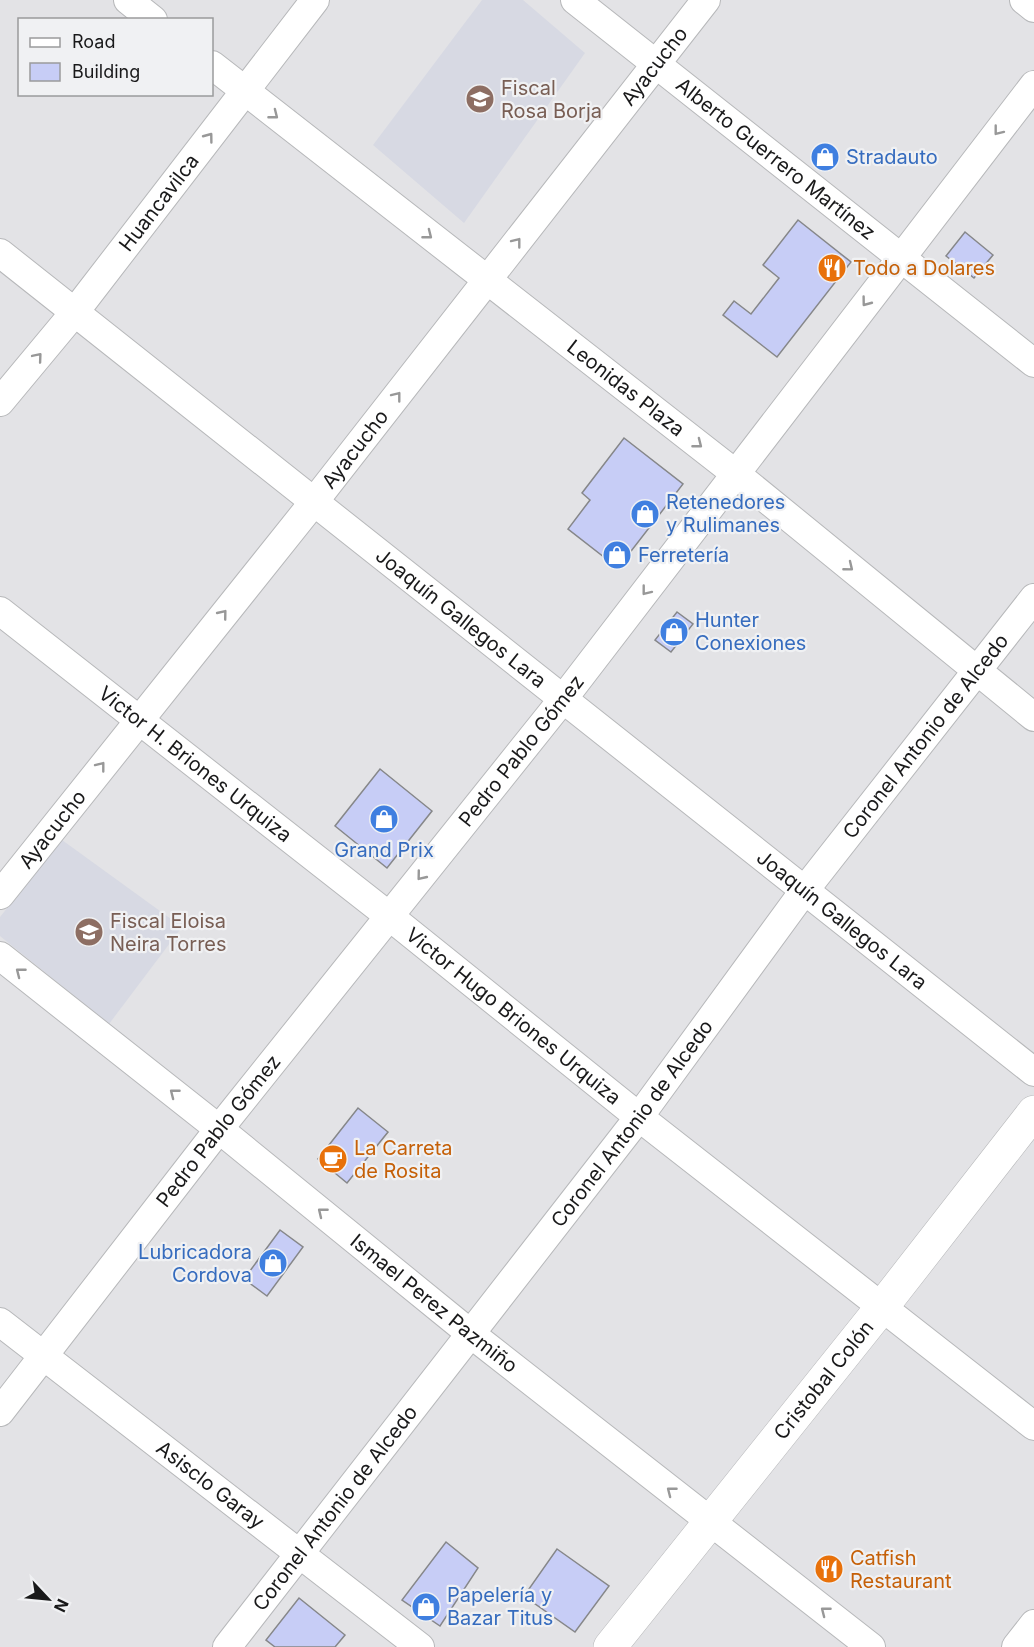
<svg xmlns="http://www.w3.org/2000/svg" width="1034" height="1647" viewBox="0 0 1034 1647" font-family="Inter,sans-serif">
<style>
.built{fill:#d7d9e3}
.building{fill:#c7cdf6;stroke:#868789;stroke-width:1.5}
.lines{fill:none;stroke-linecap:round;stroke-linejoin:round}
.street-casing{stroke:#b7b8ba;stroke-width:30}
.secondary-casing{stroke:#b7b8ba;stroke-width:34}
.street{stroke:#fff;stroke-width:28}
.secondary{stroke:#fff;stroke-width:33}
.oneway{stroke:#989898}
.labels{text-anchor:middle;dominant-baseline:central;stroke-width:4.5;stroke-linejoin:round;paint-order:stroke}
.street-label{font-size:20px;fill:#19191a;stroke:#f0f1f3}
.education-label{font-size:20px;fill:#785e54;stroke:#f0f1f3;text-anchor:start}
.shop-label{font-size:20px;fill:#366cbe;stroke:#f0f1f3;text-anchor:start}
.food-label{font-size:20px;fill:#c56008;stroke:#f0f1f3;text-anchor:start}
</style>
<rect width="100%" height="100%" fill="#e3e3e6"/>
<g class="built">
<polygon points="482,0 523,0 585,53 464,223 373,145"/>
<polygon points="62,840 182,927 109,1024 0,936 0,917"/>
</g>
<g class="building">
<polygon points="798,220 851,262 777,357 723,315 734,301 751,314 779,278 763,265"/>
<polygon points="965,232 993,255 974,278 946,256"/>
<polygon points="624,438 683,484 618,568 568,529 590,500 582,493"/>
<polygon points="677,612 693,624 671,652 655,640"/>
<polygon points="380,769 432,811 387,868 335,826"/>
<polygon points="358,1108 388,1132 347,1183 318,1159"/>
<polygon points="280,1230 303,1247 267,1296 244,1279"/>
<polygon points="446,1542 478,1568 440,1626 402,1600"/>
<polygon points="557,1549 609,1586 575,1632 524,1596"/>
<polygon points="299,1598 345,1635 335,1647 275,1647 266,1640"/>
</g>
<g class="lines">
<g class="street-casing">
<g id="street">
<polyline points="128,0 153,20"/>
<path id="s1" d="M575,0L1034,363"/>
<polyline points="1024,0 1034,8"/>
<path id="s2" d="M212,65L736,474L1034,717"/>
<path id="s3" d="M0,253L1034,1072"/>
<path id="s4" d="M0,402L74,313L315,0"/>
<path id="s5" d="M0,611L389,916L639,1117L1034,1426"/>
<path id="s6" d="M0,895L313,503L706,0"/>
<path id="s7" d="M0,956L219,1129L471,1334L871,1647"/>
<path id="s8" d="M0,1322L420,1647"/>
<path id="s9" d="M0,1412L219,1129L563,699L1034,85"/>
<path id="s10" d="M227,1647L639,1117L804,891L1034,598"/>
<polyline points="1016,1647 1034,1624"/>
</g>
</g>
<g class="secondary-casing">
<g id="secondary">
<path id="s11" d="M610,1647L882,1307L1034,1112"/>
</g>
</g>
<use href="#street" class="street"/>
<use href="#secondary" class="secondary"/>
</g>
<defs><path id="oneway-chevron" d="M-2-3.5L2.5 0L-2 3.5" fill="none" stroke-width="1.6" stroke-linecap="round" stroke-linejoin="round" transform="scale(1.5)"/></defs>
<g class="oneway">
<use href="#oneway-chevron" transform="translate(274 115) rotate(38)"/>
<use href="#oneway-chevron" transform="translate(998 131) rotate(128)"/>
<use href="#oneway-chevron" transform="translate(209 137) rotate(-53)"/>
<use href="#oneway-chevron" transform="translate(428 235) rotate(38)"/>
<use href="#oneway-chevron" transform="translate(517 242) rotate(-52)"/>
<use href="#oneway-chevron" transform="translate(866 302) rotate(127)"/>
<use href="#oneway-chevron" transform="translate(38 357) rotate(-50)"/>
<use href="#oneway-chevron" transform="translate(397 396) rotate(-52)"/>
<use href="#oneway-chevron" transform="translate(698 444) rotate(38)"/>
<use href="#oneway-chevron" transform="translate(849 567) rotate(39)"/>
<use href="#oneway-chevron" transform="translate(646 591) rotate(128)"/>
<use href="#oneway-chevron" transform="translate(223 614) rotate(-51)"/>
<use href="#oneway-chevron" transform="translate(101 766) rotate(-52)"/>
<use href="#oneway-chevron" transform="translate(421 876) rotate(129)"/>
<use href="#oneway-chevron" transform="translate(20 972) rotate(-142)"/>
<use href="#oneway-chevron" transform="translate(174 1093) rotate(-142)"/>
<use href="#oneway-chevron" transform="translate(322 1212) rotate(-141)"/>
<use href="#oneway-chevron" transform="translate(671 1491) rotate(-142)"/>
<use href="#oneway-chevron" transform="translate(825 1611) rotate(-142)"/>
</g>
<defs>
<g id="school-disc" transform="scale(1.5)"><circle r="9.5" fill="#8d6e63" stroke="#f0f1f3"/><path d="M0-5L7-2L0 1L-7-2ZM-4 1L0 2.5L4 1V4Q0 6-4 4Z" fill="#fff"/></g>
<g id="shop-disc" transform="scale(1.5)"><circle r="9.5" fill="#3f7fe0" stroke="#f0f1f3"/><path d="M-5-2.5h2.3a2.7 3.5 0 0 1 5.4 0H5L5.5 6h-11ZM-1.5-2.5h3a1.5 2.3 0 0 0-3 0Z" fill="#fff"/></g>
<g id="restaurant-disc" transform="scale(1.5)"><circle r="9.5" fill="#e8710a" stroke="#f0f1f3"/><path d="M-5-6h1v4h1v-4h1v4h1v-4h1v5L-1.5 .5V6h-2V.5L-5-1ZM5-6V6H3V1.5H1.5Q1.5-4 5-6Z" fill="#fff"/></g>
<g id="cafe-disc" transform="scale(1.5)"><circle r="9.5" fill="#e8710a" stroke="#f0f1f3"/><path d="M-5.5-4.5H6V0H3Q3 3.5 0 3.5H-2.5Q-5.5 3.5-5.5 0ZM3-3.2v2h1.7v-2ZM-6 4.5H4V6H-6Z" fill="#fff"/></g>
</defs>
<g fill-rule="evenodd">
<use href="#school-disc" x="480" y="99"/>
<use href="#shop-disc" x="825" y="157"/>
<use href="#restaurant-disc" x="832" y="268"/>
<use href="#shop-disc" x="645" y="514"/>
<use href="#shop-disc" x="617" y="555"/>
<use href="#shop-disc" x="674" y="632"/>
<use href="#shop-disc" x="384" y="819"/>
<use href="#school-disc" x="89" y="932"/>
<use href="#cafe-disc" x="333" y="1159"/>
<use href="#shop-disc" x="273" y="1263"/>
<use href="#restaurant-disc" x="829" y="1569"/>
<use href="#shop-disc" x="426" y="1607"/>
</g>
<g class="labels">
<g class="street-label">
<text stroke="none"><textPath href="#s6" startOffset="1056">Ayacucho</textPath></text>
<text stroke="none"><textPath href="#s1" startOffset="256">Alberto Guerrero Martínez</textPath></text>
<text stroke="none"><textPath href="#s4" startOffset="255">Huancavilca</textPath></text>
<text stroke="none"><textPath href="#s2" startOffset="525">Leonidas Plaza</textPath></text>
<text stroke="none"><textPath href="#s6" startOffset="570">Ayacucho</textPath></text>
<text stroke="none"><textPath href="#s3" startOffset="588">Joaquín Gallegos Lara</textPath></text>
<text stroke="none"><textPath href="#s10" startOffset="1148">Coronel Antonio de Alcedo</textPath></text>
<text stroke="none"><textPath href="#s9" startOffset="842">Pedro Pablo Gómez</textPath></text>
<text stroke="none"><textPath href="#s5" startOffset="248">Victor H. Briones Urquiza</textPath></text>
<text stroke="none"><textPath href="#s6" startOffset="84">Ayacucho</textPath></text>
<text stroke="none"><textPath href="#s3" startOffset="1074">Joaquín Gallegos Lara</textPath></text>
<text stroke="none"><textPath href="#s5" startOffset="654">Victor Hugo Briones Urquiza</textPath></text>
<text stroke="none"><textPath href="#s10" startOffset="662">Coronel Antonio de Alcedo</textPath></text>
<text stroke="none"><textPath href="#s9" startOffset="356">Pedro Pablo Gómez</textPath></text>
<text stroke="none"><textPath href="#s7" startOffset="556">Ismael Perez Pazmiño</textPath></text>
<text stroke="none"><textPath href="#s11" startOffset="342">Cristobal Colón</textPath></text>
<text stroke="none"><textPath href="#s8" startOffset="266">Asisclo Garay</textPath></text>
<text stroke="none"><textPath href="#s10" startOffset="176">Coronel Antonio de Alcedo</textPath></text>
</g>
<g class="education-label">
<text x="501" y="88">Fiscal<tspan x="501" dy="23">Rosa Borja</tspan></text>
<text x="110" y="921">Fiscal Eloisa<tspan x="110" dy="23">Neira Torres</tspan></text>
</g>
<g class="shop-label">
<text x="846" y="157">Stradauto</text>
<text x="666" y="502">Retenedores<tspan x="666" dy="23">y Rulimanes</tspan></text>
<text x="638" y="555">Ferretería</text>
<text x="695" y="620">Hunter<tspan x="695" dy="23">Conexiones</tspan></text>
<text x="384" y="850" text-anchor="middle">Grand Prix</text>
<text x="252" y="1252" text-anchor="end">Lubricadora<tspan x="252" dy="23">Cordova</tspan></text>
<text x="447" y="1595">Papelería y<tspan x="447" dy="23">Bazar Titus</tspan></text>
</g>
<g class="food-label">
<text x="853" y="268">Todo a Dolares</text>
<text x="354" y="1148">La Carreta<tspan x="354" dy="23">de Rosita</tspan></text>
<text x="850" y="1558">Catfish<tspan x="850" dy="23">Restaurant</tspan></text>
</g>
</g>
<rect x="18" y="18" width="195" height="78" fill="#f0f1f3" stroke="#9a9b9c" stroke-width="1.5"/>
<rect x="30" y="38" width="30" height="9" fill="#ffffff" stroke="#9a9b9c" stroke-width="1.5"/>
<text x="72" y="48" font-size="18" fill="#19191a">Road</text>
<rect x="30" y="63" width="30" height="18" fill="#c7cdf6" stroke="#9a9b9c" stroke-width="1.5"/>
<text x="72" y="78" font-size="18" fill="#19191a">Building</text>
<g transform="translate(48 1599) rotate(116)" stroke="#f0f1f3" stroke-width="4.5" paint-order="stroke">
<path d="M0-4.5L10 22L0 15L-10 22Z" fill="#19191a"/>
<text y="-9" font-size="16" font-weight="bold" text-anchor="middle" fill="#19191a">N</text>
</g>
</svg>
